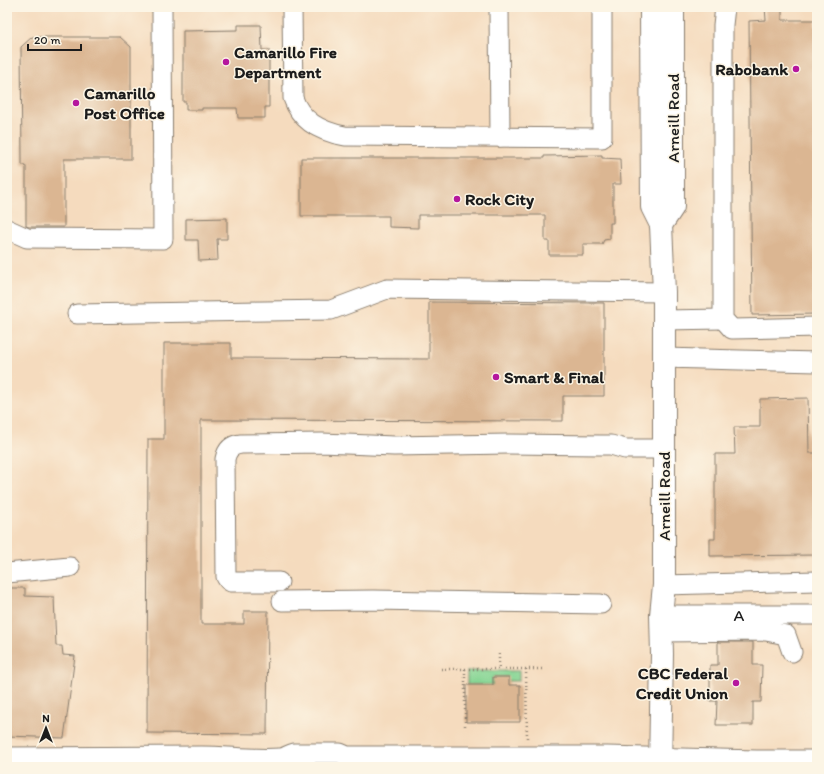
<svg xmlns="http://www.w3.org/2000/svg" width="824" height="774" viewBox="0 0 824 774" font-family="Itim,sans-serif">
<style>
.green{fill:#87d594;stroke:#527858}
.building{fill:#dbb692}
.lines{fill:none;stroke-linecap:round;stroke-linejoin:round}
.minor-casing{stroke:#887c6d;stroke-width:21}
.major-casing{stroke:#887c6d;stroke-width:24}
.path{stroke:#887c6d;stroke-width:2.5;stroke-dasharray:1 3;stroke-linecap:butt}
.minor{stroke:#fff;stroke-width:19}
.major{stroke:#fff;stroke-width:22}
.poi-dot{fill:#b5179e;stroke:#fcf5e5;stroke-width:1.5}
.labels{text-anchor:middle;dominant-baseline:central;stroke-width:3;stroke-linejoin:round;paint-order:stroke}
.poi-label{font-size:17px;font-weight:bold;fill:#1c1c1c;stroke:#fcf5e5;text-anchor:start}
.street-label{font-size:17px;fill:#1c1c1c;stroke:#fcf5e5}
</style>
<rect width="100%" height="100%" fill="#fcf5e5"/>
<filter id="ink" filterUnits="userSpaceOnUse"><feTurbulence type="fractalNoise" baseFrequency=".025" numOctaves="2"/><feDisplacementMap in="SourceGraphic" scale="8" xChannelSelector="R" yChannelSelector="G"/><feConvolveMatrix kernelMatrix="1 2 1 2 8 2 1 2 1" color-interpolation-filters="sRGB"/></filter>
<filter id="wash" filterUnits="userSpaceOnUse"><feTurbulence type="fractalNoise" baseFrequency=".012" numOctaves="4" result="noise"/><feDisplacementMap in="SourceGraphic" scale="16" xChannelSelector="R" yChannelSelector="G"/><feGaussianBlur stdDeviation="0.9" result="paint"/><feColorMatrix in="noise" values="0 0 0 0 0 0 0 0 0 0 0 0 0 0 0 0 0 1.4 0 .05"/><feComposite in="paint" operator="in"/></filter>
<g filter="url(#wash)">
<rect width="100%" height="100%" fill="#f5dbbe"/>
<polygon class="green" points="467,671 519,671 519,681 509,681 508,677 493,677 493,685 467,685"/>
<g id="blocks">
<g class="building">
<polygon points="765,7 782,7 782,20 815,20 815,27 817,27 817,314 752,315 749,21 766,20"/>
<polygon points="238,25 261,25 262,50 269,50 269,107 265,107 265,118 238,118 237,108 202,108 202,110 186,110 186,102 183,102 183,31 238,30"/>
<polygon points="32,37 120,37 131,47 131,159 64,159 64,227 29,227 26,226 26,167 25,165 22,165 22,159 21,47"/>
<polygon points="602,155 602,158 620,159 621,184 613,184 613,223 610,223 610,239 604,240 602,244 583,244 583,255 549,255 549,241 545,241 545,215 418,215 418,228 389,227 389,216 301,216 301,158 544,158 544,156"/>
<polygon points="227,218 227,239 217,239 218,260 199,261 198,240 186,240 186,219"/>
<polygon points="429,302 604,303 604,396 563,396 563,421 201,420 201,624 244,624 244,611 268,611 267,734 147,733 148,439 164,439 164,343 231,343 231,358 429,359"/>
<polygon points="808,398 809,453 817,453 817,555 710,556 710,539 715,539 715,454 735,454 734,427 760,427 760,399"/>
<polygon points="7,588 25,588 25,596 54,597 56,646 62,646 63,655 75,656 64,738 7,736"/>
<polygon points="718,642 753,642 753,665 762,665 761,702 753,702 753,725 716,725 717,701 710,701 710,665 718,665"/>
<polygon points="493,677 509,677 509,685 520,685 520,722 466,722 466,685 493,685"/>
</g>
</g>
</g>
<g filter="url(#ink)">
<use href="#blocks" fill-opacity="0" stroke="#887c6d" stroke-width="1"/>
<g class="lines">
<g class="minor-casing">
<g id="minor">
<path d="M292,7L293,98C301,122 322,132 345,136L602,138V7"/>
<polyline points="499,7 500,137"/>
<polyline points="725,7 723,25 723,319 732,329 817,327"/>
<polyline points="7,229 27,238 163,239 162,7"/>
<polyline points="77,314 331,310 387,289 664,292"/>
<polyline points="664,320 723,319"/>
<polyline points="664,358 817,362"/>
<polyline points="7,573 70,567"/>
<path d="M279,582H231L228,580L226,577L225,459C227,449 232,445 241,444L322,443L394,446L508,444L600,445H611L625,449H664"/>
<polyline points="664,585 817,581"/>
<polyline points="282,601 373,600 601,604"/>
<path id="s1" d="M661,615H817"/>
<polyline points="661,632 766,631 786,635 792,652"/>
<path d="M7,757C72,757 137,756 202,756C228,756 254,760 280,758C285,758 289,754 294,753H340L347,756H607L756,760H817"/>
</g>
</g>
<g class="major-casing">
<g id="major">
<polyline points="651,7 652,207 661,225 664,292 664,585 661,615 662,654 660,767"/>
<polyline points="661,225 673,207 673,7"/>
</g>
</g>
<g class="path">
<polyline points="499,654 499,669"/>
<polyline points="441,669 542,669"/>
<polyline points="465,669 465,726"/>
<polyline points="526,669 527,739"/>
</g>
<use href="#minor" class="minor"/>
<use href="#major" class="major"/>
</g>
</g>
<g class="poi-dot">
<circle cx="226" cy="62" r="4"/>
<circle cx="796" cy="69" r="4"/>
<circle cx="76" cy="103" r="4"/>
<circle cx="457" cy="199" r="4"/>
<circle cx="496" cy="377" r="4"/>
<circle cx="736" cy="683" r="4"/>
</g>
<g class="labels">
<g class="poi-label">
<text x="234" y="52">Camarillo Fire<tspan x="234" dy="20">Department</tspan></text>
<text x="788" y="69" text-anchor="end">Rabobank</text>
<text x="84" y="93">Camarillo<tspan x="84" dy="20">Post Office</tspan></text>
<text x="465" y="199">Rock City</text>
<text x="504" y="377">Smart &amp; Final</text>
<text x="728" y="673" text-anchor="end">CBC Federal<tspan x="728" dy="20">Credit Union</tspan></text>
</g>
<g class="street-label">
<text transform="translate(673 118) rotate(-90)">Arneill Road</text>
<text transform="translate(664 496) rotate(-90)">Arneill Road</text>
<text stroke="none"><textPath href="#s1" startOffset="78">A</textPath></text>
</g>
</g>
<rect width="824" height="774" fill="none" stroke="#fcf5e5" stroke-width="24"/>
<g transform="translate(46 728)" stroke="#fcf5e5" stroke-width="3" paint-order="stroke">
<path d="M0-3L7 15L0 10L-7 15Z" fill="#1c1c1c"/>
<text y="-6" font-size="11" font-weight="bold" text-anchor="middle" fill="#1c1c1c">N</text>
</g>
<path d="M28 44v6h53v-6" fill="none" stroke="#1c1c1c" stroke-width="2"/>
<text x="34" y="44" font-size="12" fill="#1c1c1c" stroke="#fcf5e5" stroke-width="3" paint-order="stroke">20 m</text>
</svg>
